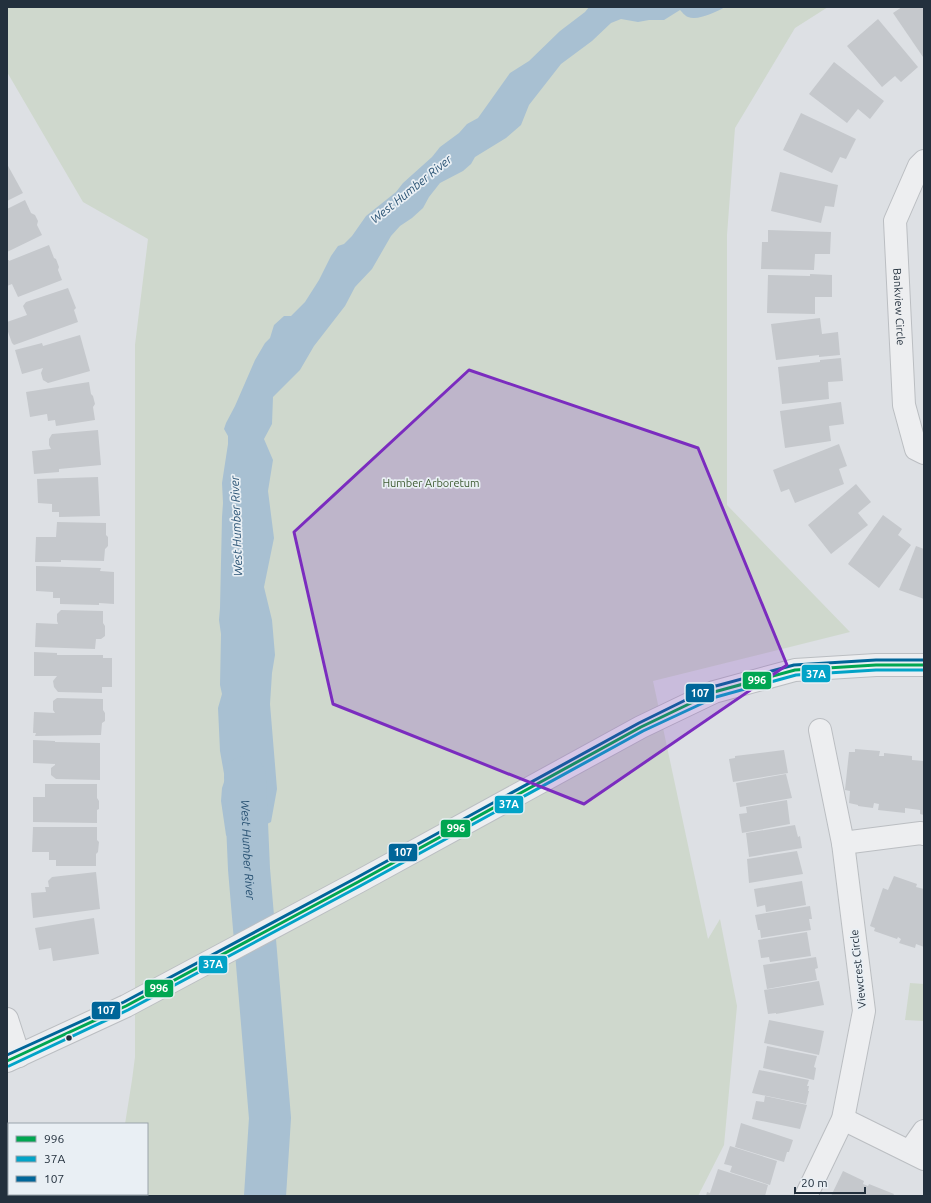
<svg xmlns="http://www.w3.org/2000/svg" width="931" height="1203" viewBox="0 0 931 1203" font-family="Ubuntu,sans-serif">
<style>
.green{fill:#cfd8cd}
.water{fill:#a8c0d2}
.lines{fill:none;stroke-linecap:round;stroke-linejoin:round}
.river{stroke:#a8c0d2;stroke-width:42}
.building{fill:#c5c8cc}
.minor-casing{stroke:#bbbec2;stroke-width:24}
.minor{stroke:#edeef0;stroke-width:22}
.bus-1-casing{stroke:#e9eff4;stroke-width:6}
.bus-2-casing{stroke:#e9eff4;stroke-width:6}
.bus-3-casing{stroke:#e9eff4;stroke-width:6}
.bus-1{stroke:#00a651;stroke-width:3}
.bus-2{stroke:#02a3c7;stroke-width:3}
.bus-3{stroke:#069;stroke-width:3}
.marked{fill:#7b2cbf;fill-opacity:0.2;stroke:#7b2cbf;stroke-width:3;stroke-linejoin:round}
.bus-dot{fill:#23303d;stroke:#e9eff4;stroke-width:1.5}
.labels{text-anchor:middle;dominant-baseline:central;stroke-width:3.5;stroke-linejoin:round;paint-order:stroke}
.street-label{font-size:11px;fill:#23303d;stroke:#e9eff4}
.park-label{font-size:11px;fill:#3c5a30;stroke:#e9eff4}
.water-label{font-size:12px;font-style:italic;fill:#2a5374;stroke:#e9eff4}
.line-badge{stroke:#e9eff4;stroke-width:1.5}
.badge-label{font-size:11px;text-anchor:middle;font-weight:bold;fill:#fff}
</style>
<rect width="100%" height="100%" fill="#dde0e4"/>
<g class="green">
<polygon points="7,7 828,7 795,28 735,128 727,235 727,505 850,632 653,681 708,939 720,919 737,1006 724,1145 698,1196 113,1196 114,1194 147,1194 147,1124 125,1124 132,1080 135,1057 135,345 148,239 83,202 7,72"/>
<polygon points="910,983 924,984 924,1021 905,1020"/>
</g>
<path class="water" d="M589,7H725C716,12 698,21 688,17C685,16 682,12 680,10L664,20H649L638,22L621,19L611,23L592,41L561,64L529,105L521,125L506,138L475,157L471,164L463,171L440,183L429,197L423,208L412,218L400,226L391,236L372,269L355,287L345,306L314,346L300,370L273,397L272,424L264,439L273,460L268,491L274,538L264,587L272,620L275,655L272,673L270,704L277,789L271,822L231,842L226,835L221,801L222,788L225,779L220,751L218,708L222,694L220,685L221,634L219,620L220,608L222,517L223,503L222,483L228,444V436L224,429L226,423L235,406L255,360L265,343L270,338L274,325L284,316H291L305,302L319,280L331,256L338,246L344,244L352,236L366,216L396,192L403,183L432,157L440,147L459,133L467,124L478,118L510,73L529,61L560,31L585,12Z"/>
<g class="lines">
<path class="river" id="s1" d="M245,777L249,869L270,1118L265,1196"/>
</g>
<g class="building">
<polygon points="902,7 924,7 924,56 923,57 893,13"/>
<polygon points="878,19 918,67 901,82 895,76 882,87 847,46"/>
<polygon points="834,62 884,101 870,119 858,109 847,123 809,94"/>
<polygon points="801,113 856,139 846,159 840,157 832,173 783,150"/>
<polygon points="7,164 23,193 7,201"/>
<polygon points="780,172 838,185 834,207 825,206 821,223 771,211"/>
<polygon points="25,200 31,213 35,215 38,221 37,225 42,235 7,252 7,209"/>
<polygon points="768,230 831,232 830,254 815,254 814,270 761,269 762,242 768,242"/>
<polygon points="49,245 54,258 56,259 59,267 58,270 62,280 18,297 12,284 7,286 7,260 9,260 9,261"/>
<polygon points="810,274 832,275 832,297 815,297 815,314 767,313 768,275 810,276"/>
<polygon points="68,288 76,308 74,310 78,322 14,345 12,343 7,329 7,322 27,315 23,306 26,302"/>
<polygon points="820,318 822,334 838,332 840,355 819,357 819,355 776,360 771,324"/>
<polygon points="80,335 90,371 48,383 43,380 41,373 43,368 22,374 15,350 42,343 43,346"/>
<polygon points="841,358 843,381 828,382 829,399 782,404 778,367 820,362 820,360"/>
<polygon points="89,382 91,394 93,396 95,404 93,407 95,420 56,426 55,420 48,421 47,414 30,417 26,392"/>
<polygon points="841,402 844,424 829,426 831,441 785,448 780,411"/>
<polygon points="98,430 101,465 59,469 59,472 34,474 32,451 51,449 49,445 49,439 52,434"/>
<polygon points="839,444 847,466 839,469 844,484 795,503 789,489 781,492 773,470"/>
<polygon points="98,477 100,516 59,517 59,512 52,512 52,504 38,503 37,479"/>
<polygon points="856,484 871,502 858,513 868,525 831,554 808,525"/>
<polygon points="883,515 902,529 898,535 911,545 879,588 848,564"/>
<polygon points="57,522 106,523 106,535 108,537 108,546 105,549 104,561 61,560 61,562 35,562 36,537 56,537"/>
<polygon points="916,546 924,549 924,599 899,590"/>
<polygon points="36,566 101,568 100,571 114,572 114,604 99,603 99,605 60,604 60,598 53,598 53,592 36,591"/>
<polygon points="61,610 103,611 103,623 105,626 105,636 101,639 96,639 95,649 35,647 36,623 58,624 57,621 57,614"/>
<polygon points="34,652 57,653 57,655 103,655 103,658 112,658 112,687 102,687 102,693 58,692 54,687 53,681 57,676 34,676"/>
<polygon points="57,698 103,699 103,710 105,713 105,721 102,723 101,735 35,736 36,733 33,733 34,712 55,713 53,710 53,701"/>
<polygon points="33,740 55,741 55,742 100,743 100,780 56,779 51,775 51,768 55,765 55,764 33,763"/>
<polygon points="855,749 880,751 879,756 884,756 884,753 912,756 912,760 924,761 924,815 920,814 920,810 905,808 905,813 878,810 879,804 874,803 873,808 858,806 858,805 849,803 850,791 845,790 849,752 855,752"/>
<polygon points="784,750 788,773 733,782 729,759 735,758 735,756"/>
<polygon points="786,774 792,798 740,807 736,783"/>
<polygon points="45,784 97,784 97,798 99,801 99,809 97,810 97,823 33,822 33,797 45,797"/>
<polygon points="787,800 790,824 742,833 739,814 747,813 746,807"/>
<polygon points="795,825 798,837 800,836 802,848 749,857 746,833"/>
<polygon points="33,827 97,827 97,840 99,842 98,852 96,854 96,866 56,866 56,860 49,860 49,852 32,852"/>
<polygon points="797,851 803,874 749,883 747,859"/>
<polygon points="96,872 100,909 33,918 31,893 46,892 45,887 49,887 48,881 52,877"/>
<polygon points="894,876 917,884 916,887 924,889 924,947 916,944 915,948 899,943 901,939 898,937 897,939 874,931 875,928 870,926 883,888 888,890"/>
<polygon points="802,881 806,905 766,912 765,905 757,907 754,889"/>
<polygon points="810,906 812,919 809,919 811,930 761,938 760,930 758,930 755,915"/>
<polygon points="94,918 99,954 53,961 51,948 39,950 35,928"/>
<polygon points="807,932 811,956 770,962 769,957 761,958 758,940"/>
<polygon points="816,957 818,968 815,969 817,980 767,989 763,965"/>
<polygon points="819,981 824,1005 776,1014 776,1013 768,1014 764,990"/>
<polygon points="769,1020 824,1031 819,1055 764,1043"/>
<polygon points="767,1046 817,1056 814,1067 816,1068 814,1080 763,1068"/>
<polygon points="759,1070 809,1080 807,1086 809,1086 808,1091 809,1091 806,1104 752,1093"/>
<polygon points="765,1096 807,1105 800,1129 752,1119 756,1101 764,1102"/>
<polygon points="741,1123 793,1140 789,1152 787,1152 784,1162 735,1147"/>
<polygon points="730,1146 777,1161 770,1185 730,1172 732,1166 724,1164"/>
<polygon points="718,1169 768,1185 765,1196 706,1196 707,1192 710,1193"/>
<polygon points="843,1171 864,1181 863,1184 868,1186 869,1184 894,1194 893,1196 831,1196"/>
</g>
<g class="lines">
<g class="minor-casing">
<g id="minor">
<path id="s2" d="M924,161L919,166L895,221L904,405L916,449L924,453"/>
<polyline points="843,843 921,833 924,834"/>
<polyline points="7,1019 19,1056"/>
<polyline points="7,1061 126,1006 358,882 641,727 714,692 795,670 876,665 924,665"/>
<polyline points="843,1119 924,1159"/>
<polyline points="910,1151 924,1131"/>
<polyline points="806,1196 843,1119 864,1011 843,843 820,730"/>
</g>
</g>
<use href="#minor" class="minor"/>
<g class="bus-1-casing">
<polyline id="bus-1" points="7,1061 126,1006 358,882 641,727 714,692 795,670 876,665 924,665"/>
</g>
<g class="bus-2-casing">
<polyline id="bus-2" points="9,1066 128,1010 360,886 643,731 716,697 796,675 876,670 924,670"/>
</g>
<g class="bus-3-casing">
<polyline id="bus-3" points="7,1055 124,1002 356,878 639,723 712,687 794,665 876,660 924,660"/>
</g>
<use href="#bus-1" class="bus-1"/>
<use href="#bus-2" class="bus-2"/>
<use href="#bus-3" class="bus-3"/>
</g>
<path class="marked" d="M469,370L698,448L787,665L584,804L333,704L294,532Z"/>
<circle class="bus-dot" cx="69" cy="1038" r="3.5"/>
<g class="labels">
<g class="street-label">
<text stroke="none"><textPath href="#s2" startOffset="153">Bankview Circle</textPath></text>
<text transform="translate(858 969) rotate(-96)">Viewcrest Circle</text>
</g>
<g class="park-label">
<text x="431" y="483">Humber Arboretum</text>
</g>
<g class="water-label">
<text transform="translate(411 189) rotate(-39)">West Humber River</text>
<text transform="translate(236 526) rotate(-92)">West Humber River</text>
<text stroke="none"><textPath href="#s1" startOffset="73">West Humber River</textPath></text>
</g>
</g>
<g class="line-badge">
<rect x="801" y="664" width="30" height="19" rx="4" fill="#02a3c7"/>
<rect x="742" y="671" width="30" height="19" rx="4" fill="#00a651"/>
<rect x="685" y="683" width="30" height="20" rx="4" fill="#069"/>
<rect x="494" y="795" width="30" height="19" rx="4" fill="#02a3c7"/>
<rect x="440" y="819" width="31" height="19" rx="4" fill="#00a651"/>
<rect x="388" y="843" width="30" height="19" rx="4" fill="#069"/>
<rect x="198" y="955" width="30" height="19" rx="4" fill="#02a3c7"/>
<rect x="144" y="979" width="30" height="19" rx="4" fill="#00a651"/>
<rect x="91" y="1001" width="30" height="19" rx="4" fill="#069"/>
</g>
<g class="badge-label">
<text x="816" y="678">37A</text>
<text x="757" y="684">996</text>
<text x="700" y="697">107</text>
<text x="509" y="808">37A</text>
<text x="456" y="832">996</text>
<text x="403" y="856">107</text>
<text x="213" y="968">37A</text>
<text x="159" y="992">996</text>
<text x="106" y="1014">107</text>
</g>
<rect width="931" height="1203" fill="none" stroke="#23303d" stroke-width="16"/>
<rect x="8" y="1123" width="140" height="72" fill="#e9eff4" stroke="#9aa3ab"/>
<rect x="16" y="1136" width="20" height="6" fill="#00a651" stroke="#9aa3ab"/>
<text x="44" y="1143" font-size="12" fill="#23303d">996</text>
<rect x="16" y="1156" width="20" height="6" fill="#02a3c7" stroke="#9aa3ab"/>
<text x="44" y="1163" font-size="12" fill="#23303d">37A</text>
<rect x="16" y="1176" width="20" height="6" fill="#006699" stroke="#9aa3ab"/>
<text x="44" y="1183" font-size="12" fill="#23303d">107</text>
<path d="M795 1187v6h70v-6" fill="none" stroke="#23303d" stroke-width="2"/>
<text x="801" y="1187" font-size="12" fill="#23303d" stroke="#e9eff4" stroke-width="3" paint-order="stroke">20 m</text>
</svg>
